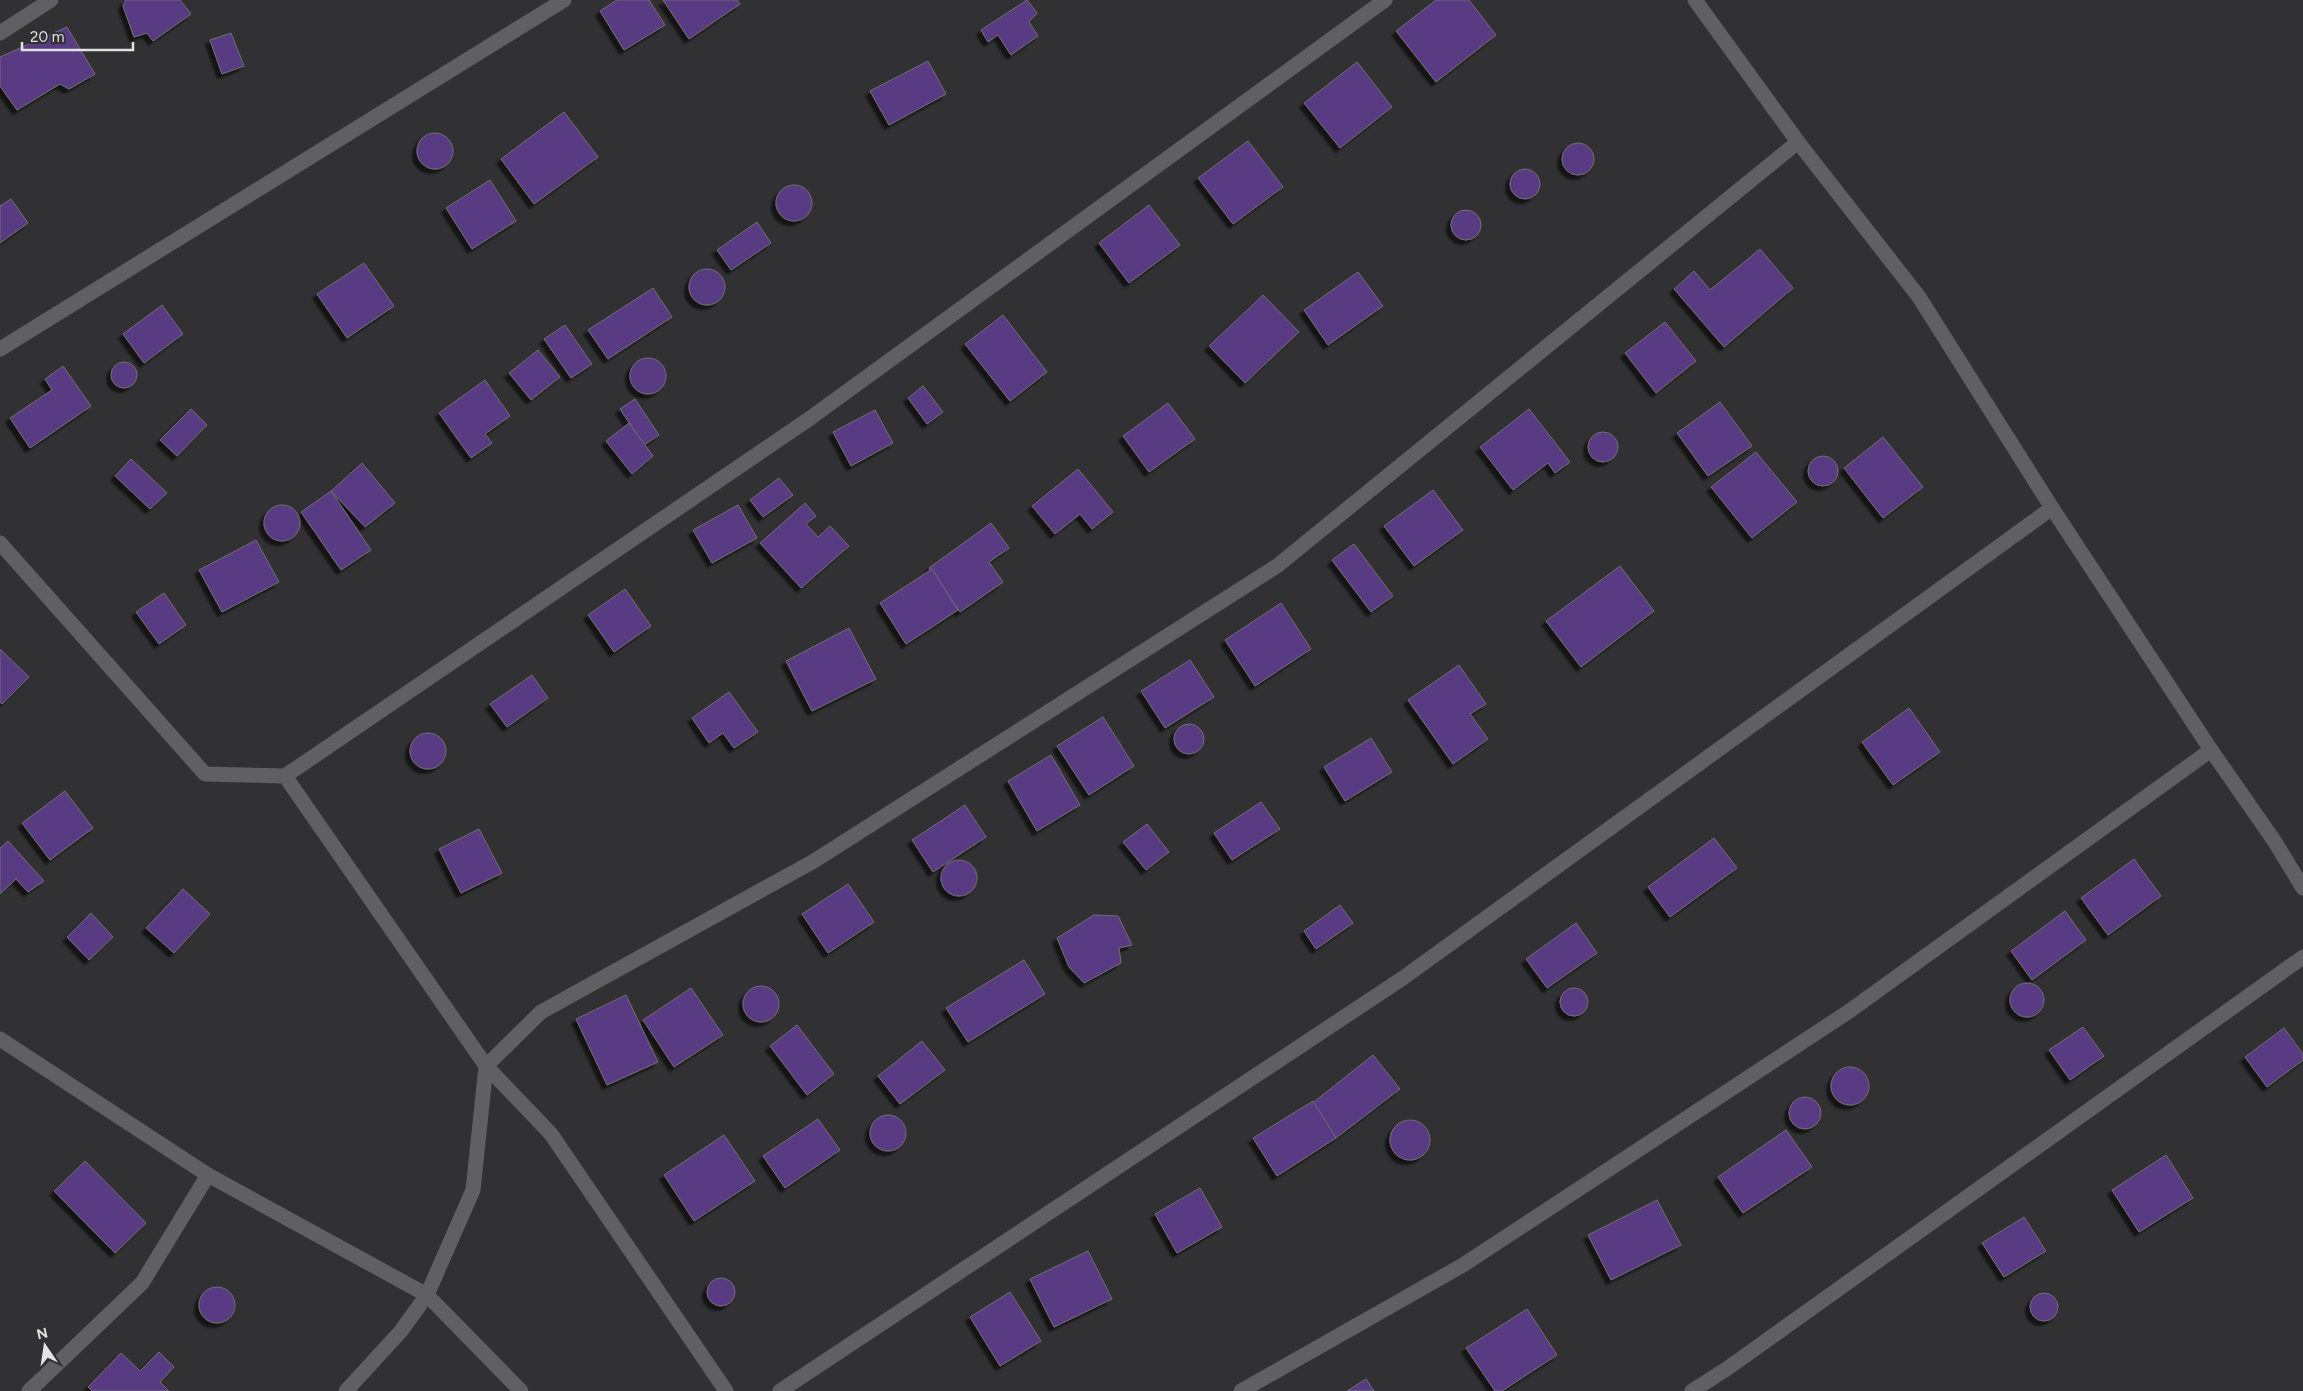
<svg xmlns="http://www.w3.org/2000/svg" width="2303" height="1391" viewBox="0 0 2303 1391" font-family="Figtree,sans-serif">
<style>
.building{fill:#593a82;stroke:#706f71;filter:url(#shadow)}
.lines{fill:none;stroke-linecap:round;stroke-linejoin:round}
.street{stroke:#605f61;stroke-width:15}
</style>
<defs>
<filter id="shadow"><feDropShadow dx="-4.5" dy="4.5" stdDeviation="1" flood-color="#0009"/></filter>
</defs>
<rect width="100%" height="100%" fill="#313133"/>
<g class="building">
<polygon points="126,0 180,0 191,14 153,41 147,33 134,37 123,6"/>
<polygon points="617,0 649,0 665,25 624,50 600,11"/>
<polygon points="663,0 737,0 740,4 689,39"/>
<polygon points="1027,0 1037,13 1029,22 1038,36 1011,55 998,35 988,42 981,30"/>
<polygon points="1436,0 1469,0 1496,35 1436,82 1396,31"/>
<polygon points="67,27 95,74 69,89 60,84 17,110 0,86 0,57"/>
<polygon points="231,33 244,66 222,74 210,40"/>
<polygon points="928,61 946,94 889,125 870,91"/>
<polygon points="1357,62 1392,107 1340,148 1304,103"/>
<polygon points="564,112 598,157 534,204 501,159"/>
<circle cx="435" cy="151" r="18"/>
<polygon points="1248,141 1283,187 1233,224 1198,178"/>
<circle cx="1578" cy="159" r="16"/>
<circle cx="1525" cy="184" r="15"/>
<polygon points="490,180 516,221 472,249 446,208"/>
<circle cx="794" cy="203" r="18"/>
<polygon points="11,199 28,223 0,243 0,206"/>
<polygon points="1149,205 1180,245 1129,283 1099,243"/>
<circle cx="1466" cy="225" r="15"/>
<polygon points="757,222 771,243 731,270 717,250"/>
<polygon points="1760,249 1793,288 1724,347 1674,289 1694,271 1710,290"/>
<polygon points="364,263 394,306 347,338 317,294"/>
<circle cx="707" cy="287" r="18"/>
<polygon points="1358,272 1383,306 1328,345 1304,310"/>
<polygon points="653,288 672,317 608,359 588,330"/>
<polygon points="1263,295 1299,332 1245,383 1209,346"/>
<polygon points="162,305 183,334 144,363 123,334"/>
<polygon points="1003,315 1047,372 1010,401 965,344"/>
<polygon points="1665,322 1696,361 1656,393 1625,353"/>
<polygon points="565,325 592,364 571,378 544,339"/>
<polygon points="538,350 560,377 531,400 509,373"/>
<circle cx="648" cy="376" r="18"/>
<circle cx="124" cy="375" r="13"/>
<polygon points="63,366 91,406 30,448 10,418 52,390 45,379"/>
<polygon points="485,380 510,416 485,434 492,443 471,458 439,413"/>
<polygon points="923,386 943,412 927,424 908,398"/>
<polygon points="635,399 659,435 644,445 620,409"/>
<polygon points="1720,402 1752,446 1708,476 1677,433"/>
<polygon points="1168,403 1195,439 1149,472 1123,436"/>
<polygon points="191,409 207,425 177,456 160,440"/>
<polygon points="1529,409 1570,462 1555,473 1548,463 1513,490 1480,447"/>
<polygon points="875,410 893,443 851,466 833,432"/>
<polygon points="629,423 653,456 632,474 606,441"/>
<circle cx="1603" cy="447" r="15"/>
<polygon points="1883,437 1923,487 1883,518 1844,468"/>
<polygon points="1756,452 1797,502 1752,538 1711,487"/>
<circle cx="1823" cy="471" r="15"/>
<polygon points="131,459 167,493 150,509 115,476"/>
<polygon points="362,463 395,503 365,527 331,491"/>
<polygon points="1078,469 1113,512 1092,529 1080,514 1055,534 1032,506"/>
<polygon points="779,478 793,495 763,517 750,500"/>
<polygon points="1433,490 1463,530 1414,566 1384,526"/>
<polygon points="331,491 371,550 341,570 301,512"/>
<polygon points="805,503 816,516 806,524 818,537 830,526 849,546 801,588 760,543"/>
<polygon points="738,505 757,538 712,563 693,530"/>
<circle cx="282" cy="523" r="18"/>
<polygon points="991,523 1009,548 989,562 1003,582 960,612 929,568"/>
<polygon points="256,540 279,582 222,612 199,570"/>
<polygon points="1354,544 1393,596 1371,612 1332,560"/>
<polygon points="1620,566 1654,611 1581,667 1546,621"/>
<polygon points="932,569 958,610 906,644 880,603"/>
<polygon points="625,589 651,626 614,652 588,615"/>
<polygon points="164,593 186,625 159,644 136,612"/>
<polygon points="1281,603 1311,649 1255,686 1225,640"/>
<polygon points="849,628 876,679 812,711 786,661"/>
<polygon points="0,649 29,677 2,704 0,702"/>
<polygon points="1190,660 1214,697 1165,728 1141,691"/>
<polygon points="1459,665 1486,704 1470,714 1488,739 1453,764 1408,700"/>
<polygon points="532,675 548,698 507,727 490,704"/>
<polygon points="729,692 758,732 734,748 723,733 709,743 692,718"/>
<polygon points="1909,708 1940,752 1893,785 1862,742"/>
<polygon points="1103,717 1134,766 1089,795 1057,746"/>
<circle cx="1189" cy="739" r="15"/>
<circle cx="428" cy="751" r="18"/>
<polygon points="1371,738 1392,772 1345,801 1324,767"/>
<polygon points="1051,755 1080,805 1037,831 1008,781"/>
<polygon points="65,791 93,828 50,860 22,823"/>
<polygon points="1261,802 1280,829 1232,860 1214,833"/>
<polygon points="965,805 986,837 933,872 912,840"/>
<polygon points="1147,824 1169,852 1146,870 1123,842"/>
<polygon points="479,829 502,873 461,893 439,849"/>
<polygon points="1714,838 1737,868 1670,917 1648,887"/>
<polygon points="8,841 44,881 28,892 16,879 0,894 0,848"/>
<polygon points="2134,859 2161,896 2108,935 2081,898"/>
<circle cx="959" cy="878" r="18"/>
<polygon points="848,884 874,922 828,953 802,914"/>
<polygon points="183,889 210,914 174,953 146,928"/>
<polygon points="1340,905 1353,923 1316,949 1304,931"/>
<polygon points="2065,911 2086,940 2032,980 2011,951"/>
<polygon points="91,913 113,937 89,960 67,937"/>
<polygon points="1094,915 1118,916 1132,945 1119,948 1121,963 1084,983 1069,967 1057,938"/>
<polygon points="1576,923 1597,953 1547,988 1526,959"/>
<polygon points="1024,960 1045,994 968,1042 946,1008"/>
<circle cx="2027" cy="1000" r="17"/>
<circle cx="761" cy="1004" r="18"/>
<circle cx="1574" cy="1002" r="14"/>
<polygon points="691,988 723,1035 674,1067 643,1020"/>
<polygon points="626,995 658,1062 607,1085 576,1019"/>
<polygon points="797,1025 834,1074 807,1095 770,1046"/>
<polygon points="2083,1027 2104,1056 2070,1080 2049,1050"/>
<polygon points="2284,1028 2303,1054 2303,1060 2267,1087 2245,1057"/>
<polygon points="922,1041 945,1070 900,1104 878,1076"/>
<polygon points="1373,1055 1400,1089 1336,1138 1310,1105"/>
<circle cx="1850" cy="1086" r="19"/>
<circle cx="1805" cy="1113" r="16"/>
<polygon points="1313,1101 1336,1138 1277,1176 1253,1138"/>
<circle cx="888" cy="1133" r="18"/>
<polygon points="818,1119 840,1150 785,1188 763,1156"/>
<circle cx="1410" cy="1140" r="20"/>
<polygon points="1786,1130 1812,1167 1743,1213 1718,1177"/>
<polygon points="724,1135 755,1181 694,1221 664,1175"/>
<polygon points="2166,1155 2193,1198 2139,1232 2112,1190"/>
<polygon points="85,1161 146,1223 115,1253 54,1191"/>
<polygon points="1200,1188 1222,1227 1177,1253 1155,1214"/>
<polygon points="1657,1200 1681,1245 1611,1280 1588,1235"/>
<polygon points="2024,1217 2046,1251 2004,1277 1982,1243"/>
<polygon points="1088,1251 1112,1299 1054,1327 1030,1279"/>
<circle cx="721" cy="1292" r="14"/>
<circle cx="217" cy="1305" r="18"/>
<polygon points="1010,1292 1041,1341 1000,1366 970,1317"/>
<circle cx="2044" cy="1307" r="14"/>
<polygon points="1527,1309 1557,1355 1502,1391 1495,1391 1466,1348"/>
<polygon points="159,1352 174,1367 160,1382 169,1391 92,1391 88,1387 121,1353 140,1371"/>
<polygon points="1366,1379 1374,1391 1347,1391"/>
</g>
<g class="lines">
<g class="street">
<polyline points="1695,0 1798,142 1919,297 2052,508 2211,750 2275,842 2303,888"/>
<polyline points="0,33 51,0"/>
<polyline points="0,349 564,0"/>
<polyline points="0,543 205,774 285,776 486,1066 551,1134 726,1391"/>
<polyline points="285,776 809,419 1385,0"/>
<polyline points="0,1039 208,1175 427,1295 521,1391"/>
<polyline points="29,1391 142,1283 208,1175"/>
<polyline points="346,1391 401,1331 427,1295 473,1190 486,1066 541,1012 814,861 1277,566 1798,142"/>
<polyline points="780,1391 1403,978 2052,508"/>
<polyline points="1241,1391 1463,1265 1848,1012 2211,750"/>
<polyline points="1692,1391 1728,1368 2303,957"/>
</g>
</g>
<g transform="translate(45 1346) rotate(347)" stroke="#313133" stroke-width="4" paint-order="stroke">
<path d="M0-4L9 19L0 12L-9 19Z" fill="#e2e1e3"/>
<text y="-8" font-size="14" font-weight="bold" text-anchor="middle" fill="#e2e1e3">N</text>
</g>
<path d="M22 42v8h111v-8" fill="none" stroke="#e2e1e3" stroke-width="2.5"/>
<text x="30" y="42" font-size="15" fill="#e2e1e3" stroke="#313133" stroke-width="4" paint-order="stroke">20 m</text>
</svg>
